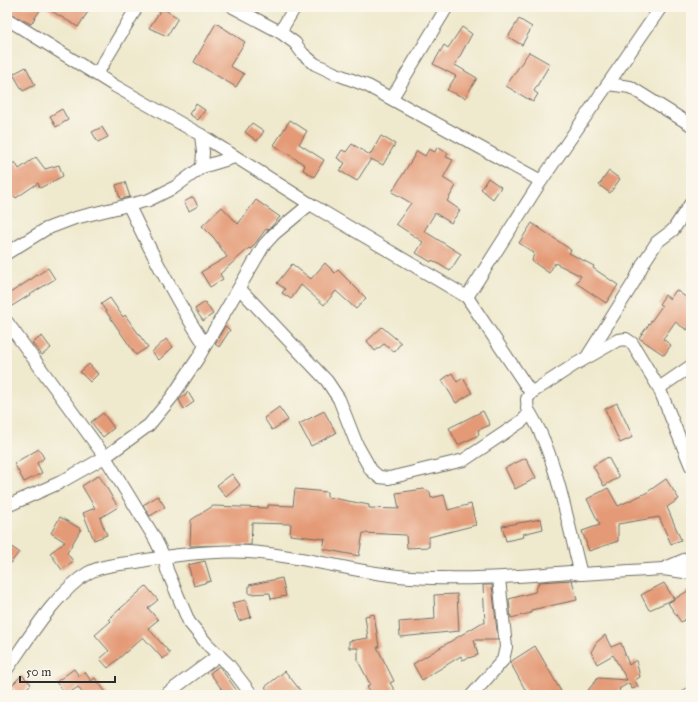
<svg xmlns="http://www.w3.org/2000/svg" width="698" height="702" viewBox="0 0 698 702" font-family="'IM FELL Great Primer',serif">
<style>
.building{fill:#e49a76}
.lines{fill:none;stroke-linecap:round;stroke-linejoin:round}
.minor-casing{stroke:#706e64;stroke-width:14}
.minor{stroke:#fff;stroke-width:12}
</style>
<rect width="100%" height="100%" fill="#fbf7ec"/>
<filter id="ink" filterUnits="userSpaceOnUse"><feTurbulence type="fractalNoise" baseFrequency=".025" numOctaves="2"/><feDisplacementMap in="SourceGraphic" scale="8" xChannelSelector="R" yChannelSelector="G"/><feConvolveMatrix kernelMatrix="1 2 1 2 8 2 1 2 1" color-interpolation-filters="sRGB"/></filter>
<filter id="wash" filterUnits="userSpaceOnUse"><feTurbulence type="fractalNoise" baseFrequency=".012" numOctaves="4" result="noise"/><feDisplacementMap in="SourceGraphic" scale="16" xChannelSelector="R" yChannelSelector="G"/><feGaussianBlur stdDeviation="0.9" result="paint"/><feColorMatrix in="noise" values="0 0 0 0 0 0 0 0 0 0 0 0 0 0 0 0 0 1.4 0 .05"/><feComposite in="paint" operator="in"/></filter>
<g filter="url(#wash)">
<rect width="100%" height="100%" fill="#efe9cd"/>
<g id="blocks">
<g class="building">
<polygon points="7,7 42,7 31,24 7,12"/>
<polygon points="45,7 91,7 78,27"/>
<polygon points="162,8 178,18 167,36 149,28"/>
<polygon points="519,19 532,27 522,45 508,37"/>
<polygon points="216,23 245,42 230,66 244,74 236,87 194,62"/>
<polygon points="462,27 472,34 455,65 477,78 465,98 447,90 456,76 433,64 444,45 448,48"/>
<polygon points="529,52 550,64 534,91 538,94 533,102 506,86"/>
<polygon points="26,67 35,85 23,91 13,74"/>
<polygon points="196,104 205,110 198,120 189,114"/>
<polygon points="62,109 68,120 56,127 50,116"/>
<polygon points="290,120 307,131 299,144 324,160 314,177 303,170 305,165 274,145"/>
<polygon points="252,123 264,131 257,141 245,132"/>
<polygon points="102,127 108,137 98,142 92,132"/>
<polygon points="381,136 395,144 383,165 371,159 357,181 340,171 345,163 337,158 342,150 346,152 352,144 370,155"/>
<polygon points="437,147 448,153 446,157 453,160 443,178 456,186 447,201 460,210 451,223 435,213 424,231 461,254 450,271 432,260 431,262 416,253 423,242 396,224 411,203 392,192 417,151 425,156 429,149 435,152"/>
<polygon points="36,157 45,169 59,165 63,176 40,188 38,183 16,198 14,196 7,201 7,168 15,162 19,169"/>
<polygon points="609,171 620,179 610,193 599,185"/>
<polygon points="488,178 501,187 493,199 481,189"/>
<polygon points="125,182 130,197 120,199 116,185"/>
<polygon points="193,197 198,206 189,211 184,202"/>
<polygon points="256,200 280,217 268,230 266,229 251,249 249,248 220,274 223,279 210,287 201,272 227,257 214,238 202,226 222,207 238,224"/>
<polygon points="532,223 571,250 569,253 594,266 593,268 618,285 606,303 576,283 581,276 555,263 549,273 532,261 534,253 519,243"/>
<polygon points="325,263 335,273 338,270 366,298 356,309 336,291 324,305 301,285 291,299 282,293 285,289 277,283 292,264 311,279"/>
<polygon points="48,268 55,279 12,306 7,299 7,295"/>
<polygon points="676,290 691,301 691,325 687,330 675,322 663,339 671,345 664,355 639,338 662,306 659,304 665,295 670,299"/>
<polygon points="110,298 123,317 125,315 148,347 136,355 101,304"/>
<polygon points="205,302 213,314 203,321 195,309"/>
<polygon points="225,326 230,330 219,347 215,344"/>
<polygon points="382,327 401,343 394,352 384,344 375,351 367,341"/>
<polygon points="42,336 51,348 42,355 32,343"/>
<polygon points="166,339 173,347 159,360 152,352"/>
<polygon points="89,364 98,374 90,382 80,372"/>
<polygon points="452,373 457,382 463,378 472,393 456,403 442,380"/>
<polygon points="188,392 194,402 184,409 179,400"/>
<polygon points="617,403 633,437 620,443 605,409"/>
<polygon points="279,407 288,420 272,430 264,418"/>
<polygon points="324,411 336,433 311,446 299,424"/>
<polygon points="483,411 490,425 478,430 479,435 458,445 449,428"/>
<polygon points="103,413 114,428 103,437 91,422"/>
<polygon points="39,449 44,458 37,463 42,473 24,482 14,463"/>
<polygon points="608,457 619,477 604,486 593,466"/>
<polygon points="526,458 536,478 515,489 505,468"/>
<polygon points="232,474 240,485 226,497 217,485"/>
<polygon points="99,475 118,507 100,518 107,535 94,540 83,513 95,508 82,486"/>
<polygon points="666,479 679,499 667,507 681,540 671,544 659,517 618,524 618,541 589,551 582,531 600,525 587,499 608,488 618,506 646,493"/>
<polygon points="295,489 327,492 327,497 369,505 369,508 399,509 396,493 424,489 430,492 431,498 444,495 448,510 471,504 476,525 429,537 429,547 407,548 406,535 363,533 359,556 323,549 325,539 290,535 291,524 252,523 251,545 190,546 191,520 213,506 268,508 268,505 293,506"/>
<polygon points="158,496 165,507 150,516 143,505"/>
<polygon points="60,517 81,529 67,553 73,561 62,570 50,553 65,542 51,533"/>
<polygon points="541,519 543,529 523,534 524,537 506,541 502,526"/>
<polygon points="7,544 19,552 7,568"/>
<polygon points="205,561 211,581 194,586 188,565"/>
<polygon points="282,578 286,596 271,599 270,593 249,594 249,585"/>
<polygon points="572,580 577,600 531,610 531,613 511,618 509,599 535,592 539,582"/>
<polygon points="664,583 674,599 649,610 641,595"/>
<polygon points="483,585 492,585 498,640 474,640 478,655 462,660 461,656 422,680 413,664 481,623 485,623"/>
<polygon points="146,586 158,600 148,608 158,620 148,628 170,653 163,659 143,637 108,668 100,659 109,651 95,635 111,621 109,619 121,608"/>
<polygon points="691,589 691,616 681,622 668,603"/>
<polygon points="457,594 459,631 400,637 399,622 435,619 434,595"/>
<polygon points="246,600 251,617 239,621 232,603"/>
<polygon points="374,614 379,647 377,647 394,681 390,683 398,695 372,695 367,687 370,684 358,661 358,648 349,648 349,641 368,638 365,616"/>
<polygon points="605,635 611,647 621,643 629,665 636,660 640,677 635,680 638,687 632,689 629,683 619,689 620,692 616,695 584,695 598,678 627,680 613,655 597,664 591,652 596,643"/>
<polygon points="535,646 541,656 563,695 528,695 510,662"/>
<polygon points="219,666 240,695 226,695 210,673"/>
<polygon points="74,669 79,676 85,672 91,681 95,678 108,695 84,695 78,687 66,695 56,682"/>
<polygon points="285,671 300,690 294,695 271,695 265,687"/>
<polygon points="22,675 31,684 20,695 11,686"/>
</g>
</g>
</g>
<g filter="url(#ink)">
<use href="#blocks" fill-opacity="0" stroke="#706e64" stroke-width="1"/>
<g class="lines">
<g class="minor-casing">
<g id="minor">
<polyline points="233,7 280,32 295,43 303,54 315,64 334,73 368,86 541,181"/>
<polyline points="7,19 115,86 201,135 310,204 467,297 531,393 574,365 618,340 626,339 632,343 659,388 691,466"/>
<polyline points="280,32 295,7"/>
<polyline points="97,74 137,7"/>
<polyline points="608,84 630,87 691,125"/>
<polyline points="392,98 447,7"/>
<polyline points="201,135 203,152 202,167"/>
<path d="M129,206C152,254 176,301 205,345"/>
<polyline points="7,253 46,229 75,218 149,200 175,187 202,167 235,157"/>
<polyline points="240,289 327,381 339,399 357,445 371,470 379,477 389,478 464,460 522,421 528,415 527,399 531,393"/>
<polyline points="467,297 541,181 661,7"/>
<polyline points="7,322 105,457 154,537 164,557 167,570 189,622 207,644 228,664 252,695"/>
<polyline points="587,357 634,282 644,262 657,242 673,230 691,203"/>
<polyline points="659,388 691,366"/>
<path d="M527,408C556,452 567,522 581,574"/>
<polyline points="7,506 59,483 105,457 149,425 172,397 198,358 264,245 274,234 310,204"/>
<polyline points="663,569 691,557"/>
<path d="M7,669C29,638 56,592 88,573C102,565 121,564 136,562C173,555 212,550 249,552C299,555 348,571 398,576C456,581 513,577 570,572L581,574L663,569L691,573"/>
<polyline points="165,695 219,655"/>
<polyline points="472,695 503,660 506,647 499,578"/>
<polyline points="688,695 691,693"/>
</g>
</g>
<use href="#minor" class="minor"/>
</g>
</g>
<rect width="698" height="702" fill="none" stroke="#fbf7ec" stroke-width="24"/>
<path d="M20 676v6h95v-6" fill="none" stroke="#2b2b2b" stroke-width="2"/>
<text x="26" y="676" font-size="12" fill="#2b2b2b" stroke="#fbf7ec" stroke-width="3" paint-order="stroke">50 m</text>
</svg>
